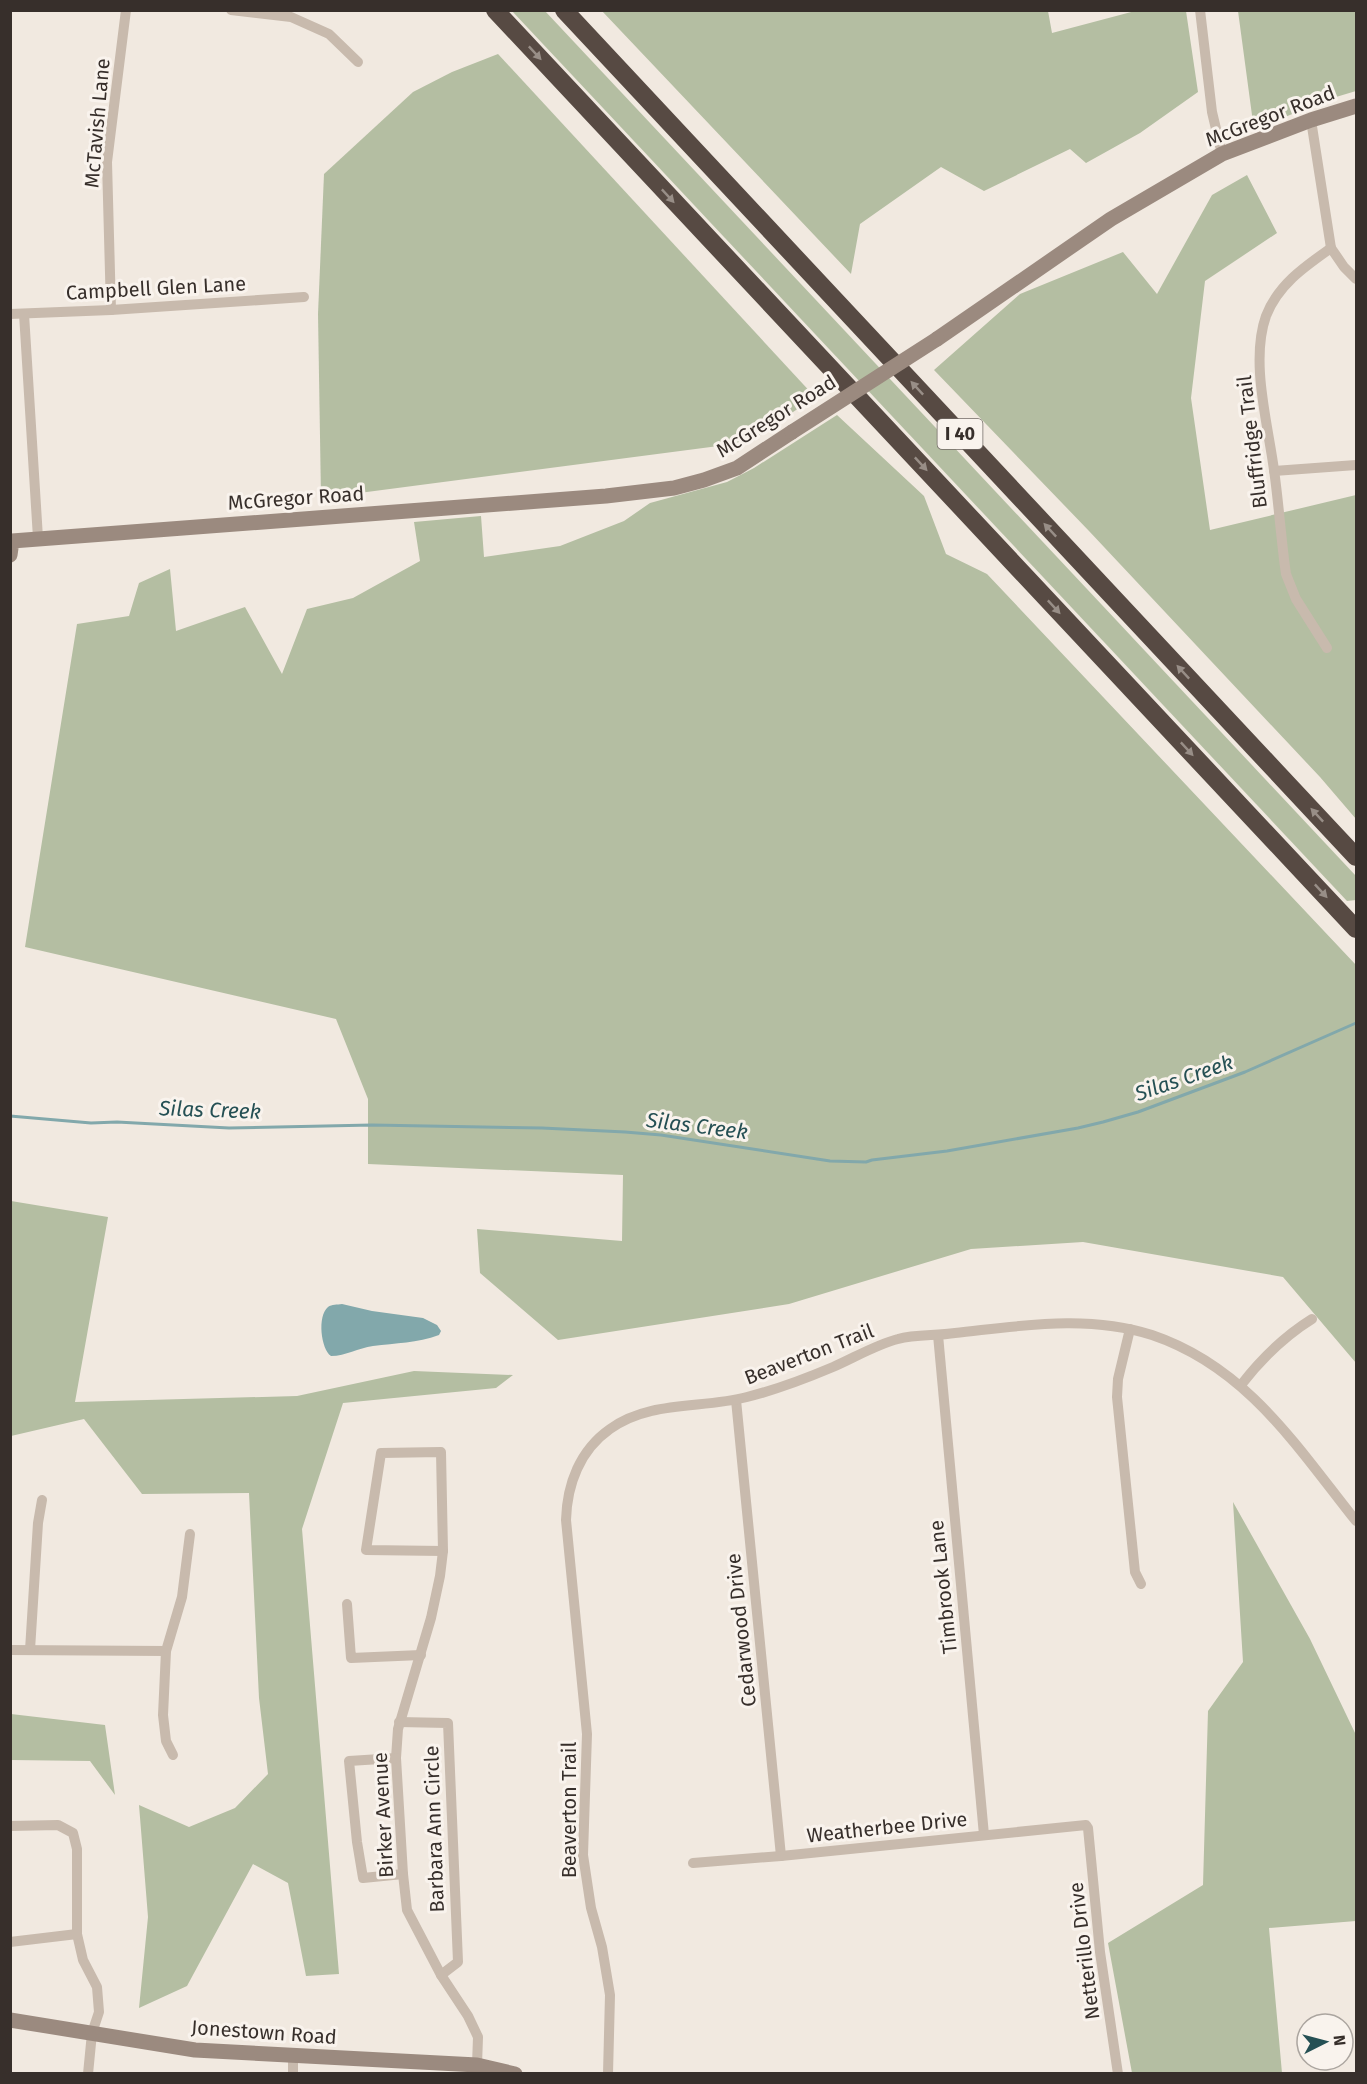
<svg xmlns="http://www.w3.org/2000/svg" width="1367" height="2084" viewBox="0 0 1367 2084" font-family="'Fira Sans',sans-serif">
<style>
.green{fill:#b4bea2}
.water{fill:#82a8ab}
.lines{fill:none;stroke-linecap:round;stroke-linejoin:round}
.stream{stroke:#82a8ab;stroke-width:3}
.street{stroke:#c8baad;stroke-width:10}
.secondary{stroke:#9b8a7f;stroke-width:15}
.highway{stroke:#574a43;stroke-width:18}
.secondary-bridge{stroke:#9b8a7f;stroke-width:15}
.oneway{fill:#988e87}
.labels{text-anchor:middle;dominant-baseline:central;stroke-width:6;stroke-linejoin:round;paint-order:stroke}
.shield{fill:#f9f3ed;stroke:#716a65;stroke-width:1.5}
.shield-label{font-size:18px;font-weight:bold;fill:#372f2b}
.street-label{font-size:20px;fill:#372f2b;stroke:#f9f3ed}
.water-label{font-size:21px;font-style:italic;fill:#255054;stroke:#f9f3ed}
</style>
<rect width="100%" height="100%" fill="#f1e9e0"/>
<g class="green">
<polygon points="512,11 545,11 1356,876 1356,900 1347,901"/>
<polygon points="602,11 1048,11 1052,33 1135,11 1186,11 1198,92 1140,133 1086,163 1070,149 984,191 941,167 860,224 851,274"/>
<polygon points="1238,11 1356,11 1356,91 1326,100 1254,130"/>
<polygon points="498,54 815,397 749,442 321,498 318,314 324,174 413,92 452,72"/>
<polygon points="1247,175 1277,233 1205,281 1191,398 1210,530 1356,495 1356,819 1320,777 1089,531 934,370 1020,294 1123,252 1157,294 1212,195"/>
<polygon points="837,415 924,496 946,554 987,574 1356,965 1356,1363 1283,1277 1083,1242 971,1249 789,1304 558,1340 480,1273 477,1229 622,1241 623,1175 368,1164 368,1099 336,1019 25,947 77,624 129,616 139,583 170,569 176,631 245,607 282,674 307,609 353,598 420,561 414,522 481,516 484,557 560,546 624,521 650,503 727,482 754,468"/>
<polygon points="11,1201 108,1217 75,1402 297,1396 414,1371 513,1375 496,1388 343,1403 302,1529 339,1974 306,1976 288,1883 253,1864 187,1986 139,2008 148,1917 139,1805 189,1827 235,1808 268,1774 259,1698 249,1493 142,1494 84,1419 11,1436"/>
<polygon points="1233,1502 1310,1639 1356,1735 1356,1921 1269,1928 1282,2073 1132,2073 1108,1943 1203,1885 1208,1711 1243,1662"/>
<polygon points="11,1714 105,1725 115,1795 90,1761 11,1760"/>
</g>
<path class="water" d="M342,1304L372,1311L423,1318L437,1325L441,1331L439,1335C417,1343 396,1343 373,1346C358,1348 346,1356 331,1356C321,1349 317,1316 328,1307C332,1304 337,1305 342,1304Z"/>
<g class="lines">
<polyline class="stream" points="10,1116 91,1123 117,1122 229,1128 372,1125 542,1128 625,1132 661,1135 830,1161 866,1162 872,1160 947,1151 1078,1128 1103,1122 1138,1112 1245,1072 1356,1023"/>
<g class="street">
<polyline points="231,10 291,17 329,34 358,62"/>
<polyline points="1200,10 1212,112 1222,154"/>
<polyline points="1311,120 1331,248 1344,267 1356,279"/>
<polyline points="111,310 107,162 126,10"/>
<polyline points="10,314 111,310 304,297"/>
<polyline points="24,314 38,538"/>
<polyline points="1274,471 1356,465"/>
<path d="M1327,648L1296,599L1286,574C1281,540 1279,505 1274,470C1268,424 1250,361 1266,316C1278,285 1304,267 1331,248"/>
<polyline points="1130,1329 1118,1379 1117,1397 1135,1572 1141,1584"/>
<polyline points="938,1335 984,1835"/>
<path d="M1241,1385C1262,1358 1283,1337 1312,1319"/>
<polyline points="736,1400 781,1856"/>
<polygon points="441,1452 443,1551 366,1550 381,1453"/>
<polyline points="443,1551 440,1576 431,1618 398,1729 396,1758 403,1874 407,1910 441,1975 468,2016 478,2037 477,2065"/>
<polyline points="347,1604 351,1658 421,1655"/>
<polyline points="10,1650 166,1651"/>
<polyline points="30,1650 38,1523 42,1500"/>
<polyline points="399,1722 448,1723 458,1962 441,1975"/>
<polyline points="173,1755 166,1741 163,1715 166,1651 182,1597 190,1534"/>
<polyline points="396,1758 349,1761 357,1842 363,1878 403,1874"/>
<polyline points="10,1826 58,1825 73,1833 77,1849 77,1934 83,1960 97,1987 99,2012 92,2033 88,2074"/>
<polyline points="693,1863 781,1856 1086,1825 1088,1828 1100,1952 1118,2074"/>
<polyline points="10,1942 77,1934"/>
<polyline points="293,2056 293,2074"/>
<path d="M608,2074L610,1995L602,1947L591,1908L583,1855L587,1734L566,1520C567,1484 580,1450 610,1429C650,1400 702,1409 747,1397C775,1390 807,1378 833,1367C854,1358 875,1345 898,1339C915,1334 936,1336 955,1333C1021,1326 1087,1314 1152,1335C1247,1367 1297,1447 1356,1521"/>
</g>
<g class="secondary">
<polyline points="937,339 1111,219 1222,154 1311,120 1356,106"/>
<polyline points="10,555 12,541 606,496 674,488 704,480 737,468 792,432"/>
<polyline points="10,2020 195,2050 477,2065 515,2074"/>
</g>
<g class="highway">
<polyline points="495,10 1356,929"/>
<polyline points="564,10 1356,857"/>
</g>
<polyline class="secondary-bridge" points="792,432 937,339"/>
</g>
<defs><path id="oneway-solid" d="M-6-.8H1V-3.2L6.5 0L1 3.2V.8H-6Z" transform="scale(1.5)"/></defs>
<g class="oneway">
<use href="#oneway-solid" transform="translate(535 53) rotate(47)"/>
<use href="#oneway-solid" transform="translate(668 196) rotate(47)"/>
<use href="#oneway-solid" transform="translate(917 388) rotate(-133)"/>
<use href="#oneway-solid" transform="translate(921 464) rotate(47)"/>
<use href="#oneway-solid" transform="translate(1050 530) rotate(-133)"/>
<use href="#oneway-solid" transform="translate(1054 607) rotate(47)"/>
<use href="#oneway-solid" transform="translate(1183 672) rotate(-133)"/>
<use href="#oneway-solid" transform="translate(1187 749) rotate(47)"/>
<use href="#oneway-solid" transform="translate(1317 815) rotate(-133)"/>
<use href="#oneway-solid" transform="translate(1321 891) rotate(47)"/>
</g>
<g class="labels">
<rect class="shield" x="937.5" y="419" width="45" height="30" rx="4.5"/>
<g class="shield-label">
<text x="960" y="434">I 40</text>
</g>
<g class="street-label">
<text transform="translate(1270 116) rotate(-21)">McGregor Road</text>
<text transform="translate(97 123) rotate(-85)">McTavish Lane</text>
<text transform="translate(156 288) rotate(-3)">Campbell Glen Lane</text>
<text transform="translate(776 416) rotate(-32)">McGregor Road</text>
<text transform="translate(1252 442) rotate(-97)">Bluffridge Trail</text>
<text transform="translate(296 498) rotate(-4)">McGregor Road</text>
<text transform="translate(809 1354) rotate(-21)">Beaverton Trail</text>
<text transform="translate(943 1587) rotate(-96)">Timbrook Lane</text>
<text transform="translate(741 1630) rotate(-96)">Cedarwood Drive</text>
<text transform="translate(569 1810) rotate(-90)">Beaverton Trail</text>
<text transform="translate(383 1815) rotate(-93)">Birker Avenue</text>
<text transform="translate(887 1827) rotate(-6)">Weatherbee Drive</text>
<text transform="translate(434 1829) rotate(-92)">Barbara Ann Circle</text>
<text transform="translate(1084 1951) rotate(-97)">Netterillo Drive</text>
<text transform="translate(264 2032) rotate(4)">Jonestown Road</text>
</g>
<g class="water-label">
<text transform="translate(1184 1078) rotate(-19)">Silas Creek</text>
<text transform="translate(210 1110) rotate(2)">Silas Creek</text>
<text transform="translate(697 1126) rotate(7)">Silas Creek</text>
</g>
</g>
<rect width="1367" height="2084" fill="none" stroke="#372f2b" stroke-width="24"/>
<g transform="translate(1325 2042) rotate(84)"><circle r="28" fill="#f9f3ed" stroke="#aba59f" stroke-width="1.5"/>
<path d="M0-4.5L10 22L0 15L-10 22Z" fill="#255054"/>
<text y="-9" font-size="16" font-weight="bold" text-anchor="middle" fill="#372f2b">N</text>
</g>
</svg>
